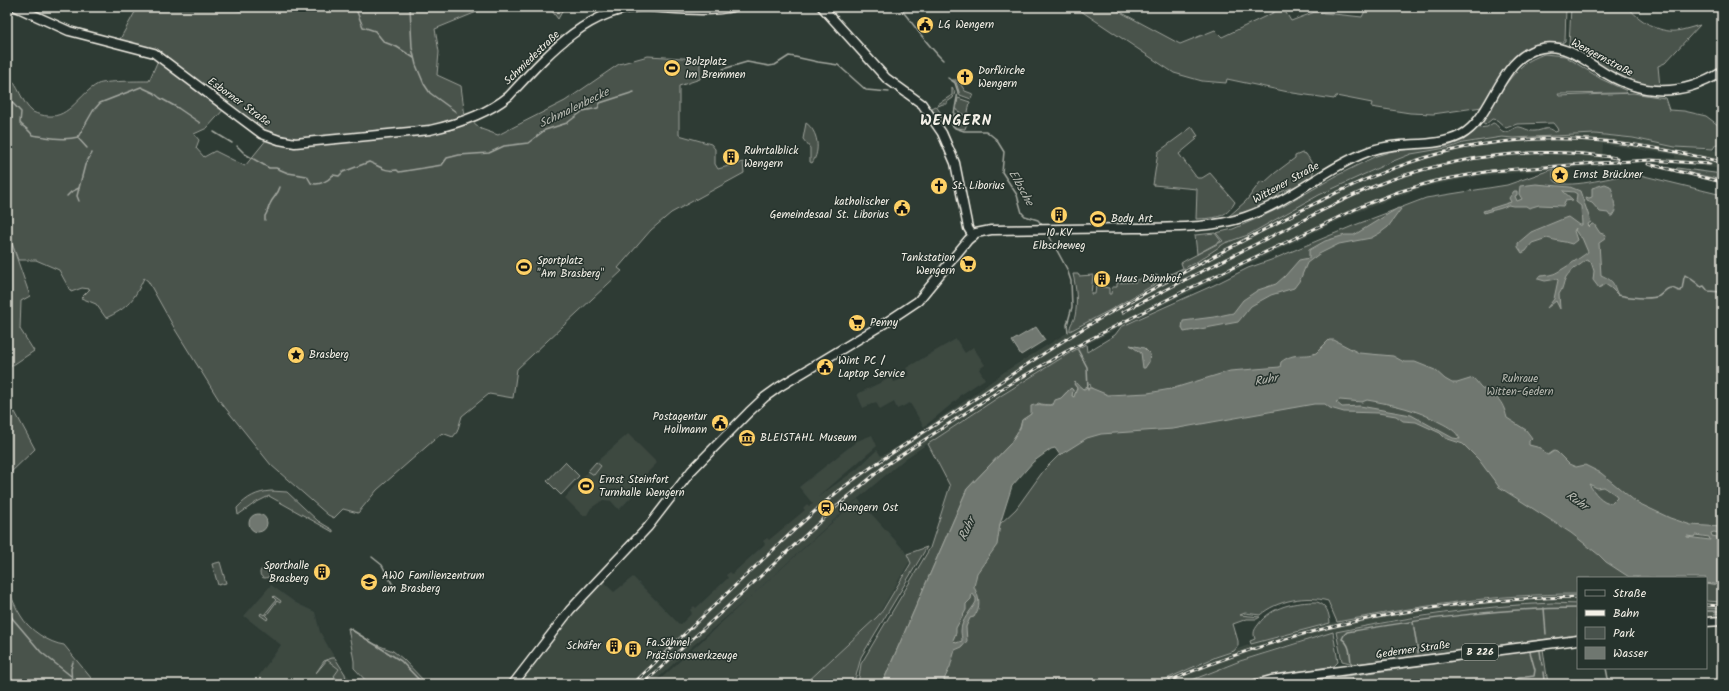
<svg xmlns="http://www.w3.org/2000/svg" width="1729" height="691" viewBox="0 0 1729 691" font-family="Kalam,sans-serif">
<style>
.built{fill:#3c4841}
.green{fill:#48524c;stroke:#9ea29a}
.water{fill:#6f7770;stroke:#a4a8a0;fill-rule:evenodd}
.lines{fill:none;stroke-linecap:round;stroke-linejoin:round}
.stream{stroke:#a4a8a0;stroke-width:1.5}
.secondary-casing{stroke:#f4f1e8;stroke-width:11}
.primary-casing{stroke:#f4f1e8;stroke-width:11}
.secondary{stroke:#26332d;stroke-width:8}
.primary{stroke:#26332d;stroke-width:8}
.rail-casing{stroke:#f4f1e8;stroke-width:3}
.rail{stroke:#26332d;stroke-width:1.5;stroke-dasharray:4.5;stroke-linecap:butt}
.labels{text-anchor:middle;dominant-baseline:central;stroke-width:3;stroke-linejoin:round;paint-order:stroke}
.shield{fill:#26332d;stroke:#b6b8b0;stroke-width:1}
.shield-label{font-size:10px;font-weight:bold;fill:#f4f1e8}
.poi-label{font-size:11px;fill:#f4f1e8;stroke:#26332d;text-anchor:start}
.street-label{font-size:11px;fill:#f4f1e8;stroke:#26332d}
.park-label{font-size:11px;fill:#b8b9b1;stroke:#26332d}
.water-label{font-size:12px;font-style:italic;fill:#b8bab2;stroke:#26332d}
.district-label{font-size:15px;font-weight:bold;letter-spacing:1px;fill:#f4f1e8;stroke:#26332d}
</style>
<rect width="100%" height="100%" fill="#2e3b34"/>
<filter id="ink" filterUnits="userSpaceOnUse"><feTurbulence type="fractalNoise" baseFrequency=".025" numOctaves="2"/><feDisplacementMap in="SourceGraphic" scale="8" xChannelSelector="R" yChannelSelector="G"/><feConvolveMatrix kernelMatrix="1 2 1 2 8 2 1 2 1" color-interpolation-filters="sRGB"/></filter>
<g filter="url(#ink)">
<g class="built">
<polygon points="1595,134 1633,139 1675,147 1722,151 1722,169 1700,166 1651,162 1651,158 1675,158 1675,155 1603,144 1602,160 1597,160 1598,166 1480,176 1424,187 1352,214 1138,318 1068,354 1002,395 906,458 848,507 750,597 858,499 904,550 910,561 877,617 805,684 655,684 747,599 688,650 652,684 518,684 552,636 596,589 596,581 599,578 614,592 633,577 680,625 692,613 690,610 694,606 696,608 728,578 726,575 730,572 732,574 765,544 763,541 767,538 769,540 805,510 803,508 807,504 809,506 813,504 799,487 857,441 872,435 877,446 818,497 857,469 877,450 881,456 899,446 972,396 1004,372 1070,331 1110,310 1162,280 1198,261 1225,243 1248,235 1319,195 1411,154 1452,147 1463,143 1502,137 1513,138"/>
<polygon points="956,339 965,353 973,347 985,365 979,369 985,379 959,396 959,398 924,427 910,403 897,409 894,402 880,410 876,402 863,408 857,394 892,377 894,382 902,379 910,375 906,368"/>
<polygon points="628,434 657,463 634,486 638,490 619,510 611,501 603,500 591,508 587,515 582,515 565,498 596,462"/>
<polygon points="271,585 296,603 315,612 320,632 329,648 341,668 355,684 253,684 281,645 244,616"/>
<polygon points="1552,594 1578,594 1578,604 1515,605 1428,614 1388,621 1336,632 1278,648 1240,661 1182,684 1155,684 1216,657 1251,644 1330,623 1411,607 1460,601"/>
<polygon points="1706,601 1722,602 1722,609 1706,608"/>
</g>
<g class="green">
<polygon points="136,7 226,7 240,11 240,7 489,7 435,29 439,52 437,75 461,86 465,117 440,126 297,140 285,139 257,128 160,54 119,41 135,12"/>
<polygon points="549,7 569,7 563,10 558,19"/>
<path d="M1075,7H1111L1180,44L1215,30L1222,37L1283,8L1291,21L1315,12L1362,17L1367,7H1566L1565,41L1562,43C1528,39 1511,57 1495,85C1491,92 1486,99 1482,107L1433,114L1410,113L1371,107L1372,103L1336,96L1334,99L1293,93L1227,79L1226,83L1202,81L1174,73Z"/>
<path d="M1571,7H1628C1638,20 1659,33 1676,31C1684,30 1692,27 1700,25L1665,63L1658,66L1660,87L1642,85L1627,79L1610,71L1569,46Z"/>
<path d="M1544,54L1565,56L1601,79L1627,91L1625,93L1558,94L1559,96L1633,93L1665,98L1669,110L1684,111L1706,116L1722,128V146L1716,144L1713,149L1675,147L1633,138L1595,134L1513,138L1502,137L1463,143L1452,147L1411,154L1391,162L1319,195L1248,235L1225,243L1198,261L1162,280L1110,310L1070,331C1069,325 1074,321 1075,316C1078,302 1076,287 1073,274H1078L1079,276L1093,275L1091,294H1095L1096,286L1109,288V294H1111L1112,287H1117V283L1136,282V280L1141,279V278L1147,279L1155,277V275L1160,276L1155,281L1162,276L1164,277L1183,268L1181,263L1186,260L1223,241L1216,233L1233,229L1263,216L1284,206L1336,176L1376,156L1396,150L1448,146L1464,140L1478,128L1487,127L1493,123C1498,124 1499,131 1505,132C1510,132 1513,128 1517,127C1522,126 1529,132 1535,131C1542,131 1548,125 1555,132L1558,131L1557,128L1553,123L1517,124L1506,128L1497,120L1492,119L1485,125L1482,123C1490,106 1508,78 1523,65C1529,60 1537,57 1544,54Z"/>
<path d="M648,56L700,59V79L679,86V135L711,144L715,149V164L718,169L743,162L744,173L671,213L651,230L618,268L622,271L517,369L513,398L489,394L462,416L457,432L453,437L442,433L377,490L358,513L343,509L334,518L328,515L271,465L219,400L176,331L148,281L144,278C134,300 128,308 106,318L96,304L81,298L90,289L82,288L71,292L59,270L36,260H18L7,229V75C19,84 21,103 33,112C37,114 44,116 48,116C70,118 79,94 98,84C105,81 139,81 149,81L159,58L225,108L207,128L194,134L199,140L196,148L204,157L215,151L245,166L267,139L316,144L471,120L481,129L498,135L565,101L619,64Z"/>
<polygon points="951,80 958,80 965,91 973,94 971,99 960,95 956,82"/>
<polygon points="952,87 955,92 953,98 947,102 947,104 943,104 938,106 938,104 952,95"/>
<polygon points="958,98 970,102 967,117 956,110"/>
<polygon points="936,106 942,115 941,118 938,118 930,107 932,108"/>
<polygon points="955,113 962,117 959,120 962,124 967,119 968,120 965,129 956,128 953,125"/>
<path d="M806,123C818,131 821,151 812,163L810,162V148L803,139Z"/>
<path d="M1192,127L1198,136L1195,137L1197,139L1179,154L1197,178H1202L1210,173L1235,202C1226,219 1213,218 1196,219L1197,189L1153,185L1158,152Z"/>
<path d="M1302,153L1306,154C1310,160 1316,168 1312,176L1298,185L1279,193V195C1265,206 1246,214 1228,217L1246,201L1261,181L1264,183L1275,173L1295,158V156Z"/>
<polygon points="1677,168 1722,174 1722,180 1676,170"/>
<path d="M1553,169C1553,173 1552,178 1555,181C1564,190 1613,177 1625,175C1630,174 1635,175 1640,175L1722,195V544L1636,578H1578V594C1495,594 1419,606 1337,622L1328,601C1307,595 1277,600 1260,615L1245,613L1240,615L1260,617L1257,619H1247L1233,624L1238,641V646L1234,651L1216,657L1155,684H1138L1142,680L1135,684H934L950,645L969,583L999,529L1000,524L1016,509L1044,470L1065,449L1095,391L1091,388L1090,384L1083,389L1074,384L1077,388L1074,397L1072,396L1073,390L1071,388C1058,399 1057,409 1038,403L1031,414L1022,420L1020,428L1010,444L967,489L882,684H858L861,664L930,548L950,486L928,444L1002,395L1068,354L1086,344L1087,352L1115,335L1121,327L1138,319L1214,285L1248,268L1271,260L1355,225L1426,198L1507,185Z"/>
<polygon points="7,230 30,296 21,301 20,329 34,351 7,369"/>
<polygon points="1215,233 1221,241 1197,254 1195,235"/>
<polygon points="15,412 35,449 7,476 7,421"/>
<polygon points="565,462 579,476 561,495 547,481"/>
<polygon points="596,462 601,466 594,475 588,471"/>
<path d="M271,491L287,492L318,521L333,530V532L269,496L255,503L238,515L237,508C247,497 257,492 271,491Z"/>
<polygon points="927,547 861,657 856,676 852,684 805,684 877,617 883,610 911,563 907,554"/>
<polygon points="220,562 226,583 218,585 212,564"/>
<circle cx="265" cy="573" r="5"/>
<polygon points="1706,583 1722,585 1722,602 1706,601"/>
<path d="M7,588C12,597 15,607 21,616C29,630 49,643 64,645L96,684H7Z"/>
<polygon points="274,596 281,601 280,603 277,601 266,616 268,618 267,620 260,615 261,613 264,615 276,600 273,597"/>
<path d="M1317,602C1327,605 1329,613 1330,623L1251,644L1250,641L1255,639C1253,633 1254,630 1258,625C1271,606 1295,602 1317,602Z"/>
<path d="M1552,603L1578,604V635L1354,664L1342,661L1336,632C1408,617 1479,606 1552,603Z"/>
<polygon points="1706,608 1722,609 1722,614 1715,613 1715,618 1706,619"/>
<polygon points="348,628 372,643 393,651 403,659 427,684 369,684 354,668 354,661"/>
<polygon points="1333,632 1338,662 1334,666 1275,675 1241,684 1182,684 1240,661"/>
<polygon points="1543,649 1548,684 1289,684"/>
<polygon points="332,658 335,658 345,674 346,679 338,680 334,676 339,669 327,660 316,673 324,661"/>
</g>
<g class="water">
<path d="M1536,184L1570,187L1580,191L1591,222L1588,224L1589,227L1592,224H1594L1600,233L1606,235L1605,239L1599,243L1601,275C1616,282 1612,283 1618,295L1611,288L1605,284L1599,288L1593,280L1594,271L1591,262L1586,260C1580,266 1571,269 1566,277C1563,282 1563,290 1559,294L1560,309L1556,301L1547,308L1554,299L1558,280L1557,279L1545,281L1538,279V277C1542,275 1548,276 1553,274C1556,274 1586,254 1588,252L1582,238L1579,236L1575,230L1576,228L1574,231L1577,240L1572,244C1563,241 1556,241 1547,238L1532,243L1526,251L1522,253L1518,247V243L1531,232L1565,218L1568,217L1579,225H1582L1581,206L1576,202L1577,194L1574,192L1563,191L1573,200L1565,201L1563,206L1539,205L1529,208L1526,206H1513L1508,205C1503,209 1491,210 1484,213L1483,211L1511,202L1509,198L1514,191H1517V195L1515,196L1517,201L1522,199L1519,194L1520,186Z"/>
<path d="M1605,184L1610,186C1615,194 1613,202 1616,211L1613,216H1610L1608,213L1600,212L1592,203L1587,201L1586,197L1589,198L1592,197V188Z"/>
<polygon points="1398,208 1401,209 1388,227 1380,233 1371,238 1339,244 1319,254 1307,263 1300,280 1294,288 1271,295 1251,306 1238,322 1184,332 1182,328 1183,321 1214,317 1233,313 1243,300 1258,290 1276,284 1285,276 1299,260 1309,258 1309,250 1325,241 1345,235 1354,235"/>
<polygon points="1036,327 1045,340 1021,355 1012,341"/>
<path d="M1329,340H1334L1359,353L1393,356L1404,362H1415L1435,370L1445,379L1452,383H1457L1473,378C1477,381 1479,386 1482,388C1498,398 1502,399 1507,418L1526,430L1532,438L1529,441V445L1541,448L1544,453L1548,455L1554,451L1557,452L1569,464L1576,467L1585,465L1601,473L1636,502L1670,518L1691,525L1722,527V534L1714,532L1711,533L1712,536L1722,538V585L1706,583V578H1653L1647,577H1629L1606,562L1599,555L1571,533L1499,487L1479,460L1463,444L1445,438L1440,433L1416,422L1403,421L1396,416L1378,413L1344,412L1330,408L1325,404H1314L1173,429L1101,434L1087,438L1060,455L1055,448L1051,449L1033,462L1012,486L1000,524L997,545L977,573L974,587C980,599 981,606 974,617L970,618L966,627L967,641L962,647L955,650L950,667L942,684H882L967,489L1010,444L1020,428L1022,420L1031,414V406C1039,403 1045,406 1053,405L1055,400L1061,398L1071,388L1073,390L1072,396L1074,397L1077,388L1074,384L1075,382L1083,389L1091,388L1108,395L1148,393L1171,389L1230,371L1280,367L1281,362C1295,351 1304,358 1316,353ZM1340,400L1362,402L1367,400C1395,405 1416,409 1441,423C1449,427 1456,431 1460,439L1453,438L1411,415L1360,406L1342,407L1336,402ZM1589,484L1597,488L1604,487L1616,495L1617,498L1612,503C1602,503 1594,492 1589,484ZM1695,535L1709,537L1710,540L1687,537V536L1694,537ZM972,593L976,598V602C971,611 961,620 961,631C961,634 962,637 962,641L956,643L953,640L956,633V628L966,610V604L971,599Z"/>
<polygon points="1130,345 1144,348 1150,354 1149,362 1145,368 1143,368 1141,353"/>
<circle cx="258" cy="523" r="9"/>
</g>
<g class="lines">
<g class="stream">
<polyline points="355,7 363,27 375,31 384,42 397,47 414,58"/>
<polyline points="410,7 412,48 416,65 424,84 430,93 456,112"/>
<path d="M899,7C914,24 926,44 943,60"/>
<polyline points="723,69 747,62 769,66 775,65 789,56 795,57 818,62 838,65 866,90 889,92"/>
<polyline points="948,78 955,83 958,92 952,125 955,128 964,131 986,131 996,139 1004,152 1002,172 1017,195 1022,213 1025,216 1038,220 1044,227"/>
<path d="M7,97L21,112L20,123C23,127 30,130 32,135C46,137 63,141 78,137L93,111L100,103L141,87L154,93L160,98L178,108L200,123"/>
<polyline points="214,132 232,143"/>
<polyline points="78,138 87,148"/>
<path d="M237,146L245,154L269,168H276L288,173L307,176L311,183C319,186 328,181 333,175L339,176L343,172L369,162C380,166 384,172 397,170L399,172L442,165L447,158L459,155L489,153L504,146L528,143L545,130L567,123L583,111L598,108L600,103L634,92"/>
<polyline points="67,196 71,192 79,188 85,165 92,153"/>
<polyline points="79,201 77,196 79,188"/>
<path d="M265,220V216C268,212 268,208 270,204C273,197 278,195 280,187"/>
<polyline points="1047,232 1067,269 1071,281 1072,307 1067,325 1068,332"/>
<path d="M1618,295C1627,297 1650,300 1659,296C1664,293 1666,287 1672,288C1676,289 1677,291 1681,291C1684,286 1682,282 1685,275C1691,279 1696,282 1701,287L1704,286L1708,291L1722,292"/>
<polyline points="1078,350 1087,367 1088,390"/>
<polyline points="372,557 382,565 390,580 393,585"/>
<polyline points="1544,608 1546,634"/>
<polyline points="1706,611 1719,611"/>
<polyline points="7,612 41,652 71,676"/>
<polyline points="1413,622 1418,653"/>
<polyline points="349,628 401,661 423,684"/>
<polyline points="1540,651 1542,665"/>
<path d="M1351,663C1350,654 1350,644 1342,639L1344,635L1347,632C1424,619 1500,608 1578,608"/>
<polyline points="1606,668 1609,684"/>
<polyline points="1543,672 1544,680"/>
<polyline points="72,684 71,669 73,662"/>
<polyline points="1353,684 1353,678"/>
<polyline points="1505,684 1519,678 1534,676 1535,670 1530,652"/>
</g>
<g class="secondary-casing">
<g id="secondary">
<path d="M16,7L69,31L154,53L262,134L279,140L295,143L430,130C457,124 487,114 509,96C545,57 587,7 645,7C671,8 709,13 733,7"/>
<polyline points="822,7 886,78 922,104 942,133 955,163 968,228 973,236"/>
<path d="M513,684L570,610L648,527L692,470L749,412L765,397L779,387L885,323L918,301L968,240L976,233L991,230C1038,229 1085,229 1133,228C1170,227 1209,229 1245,217C1290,202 1326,167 1370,151C1400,140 1434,149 1461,135C1494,118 1499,55 1542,48C1563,44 1580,57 1597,68C1638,96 1680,98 1722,72"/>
</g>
</g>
<g class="primary-casing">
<g id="primary">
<polyline points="1706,622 1722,621"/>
<polyline points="1256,684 1271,680 1578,640"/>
</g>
</g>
<use href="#secondary" class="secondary"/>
<use href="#primary" class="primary"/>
<g class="rail-casing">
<g id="rail">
<polyline points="1648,164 1722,182"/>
<path d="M1123,312C1170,287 1218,263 1266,239C1306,219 1345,197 1387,181C1460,155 1539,146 1617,158"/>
<polyline points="1706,605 1722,606"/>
<path d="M633,684C678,640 723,596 770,553C793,531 816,509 841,489C879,460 921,434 961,408C1005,379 1049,349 1094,322C1140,295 1186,271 1233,246C1312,205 1389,160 1478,145C1565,131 1637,142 1722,162"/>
<polyline points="643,684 836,507 886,465 1005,387 1065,352 1184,291 1362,206 1398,192 1435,181 1491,171 1597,163 1651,160 1710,164"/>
<path d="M1162,684C1295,625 1433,599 1578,597"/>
</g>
</g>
<use href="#rail" class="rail"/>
</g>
</g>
<defs>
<g id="civic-disc" transform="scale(0.9)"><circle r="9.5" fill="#ffd166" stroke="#26332d"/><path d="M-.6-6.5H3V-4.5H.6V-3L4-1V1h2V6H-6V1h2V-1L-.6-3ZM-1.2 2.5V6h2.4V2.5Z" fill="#111"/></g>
<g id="stadium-disc" transform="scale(0.9)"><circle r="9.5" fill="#ffd166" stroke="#26332d"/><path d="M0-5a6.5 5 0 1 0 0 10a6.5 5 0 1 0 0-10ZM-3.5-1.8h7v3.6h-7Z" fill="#111"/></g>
<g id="church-disc" transform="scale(0.9)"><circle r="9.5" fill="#ffd166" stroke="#26332d"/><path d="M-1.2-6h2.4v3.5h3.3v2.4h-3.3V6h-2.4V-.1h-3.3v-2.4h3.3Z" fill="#111"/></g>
<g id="building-disc" transform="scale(0.9)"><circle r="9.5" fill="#ffd166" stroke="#26332d"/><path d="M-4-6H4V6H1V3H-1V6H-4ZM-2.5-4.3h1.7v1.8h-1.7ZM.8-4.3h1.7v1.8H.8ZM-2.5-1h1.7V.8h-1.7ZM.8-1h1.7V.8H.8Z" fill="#111"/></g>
<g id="sight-disc" transform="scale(0.9)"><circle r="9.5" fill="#ffd166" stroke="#26332d"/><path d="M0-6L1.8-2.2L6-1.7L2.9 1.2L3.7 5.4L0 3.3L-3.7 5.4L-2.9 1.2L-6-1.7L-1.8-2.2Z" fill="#111"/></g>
<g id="supermarket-disc" transform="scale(0.9)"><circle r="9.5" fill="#ffd166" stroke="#26332d"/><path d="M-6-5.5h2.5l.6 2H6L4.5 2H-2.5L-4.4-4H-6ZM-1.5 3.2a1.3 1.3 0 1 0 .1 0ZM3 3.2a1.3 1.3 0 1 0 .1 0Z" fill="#111"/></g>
<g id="museum-disc" transform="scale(0.9)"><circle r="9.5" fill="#ffd166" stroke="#26332d"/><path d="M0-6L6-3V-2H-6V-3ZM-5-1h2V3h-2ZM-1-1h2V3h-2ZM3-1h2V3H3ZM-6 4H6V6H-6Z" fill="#111"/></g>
<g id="station-disc" transform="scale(0.9)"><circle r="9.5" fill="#ffd166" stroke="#26332d"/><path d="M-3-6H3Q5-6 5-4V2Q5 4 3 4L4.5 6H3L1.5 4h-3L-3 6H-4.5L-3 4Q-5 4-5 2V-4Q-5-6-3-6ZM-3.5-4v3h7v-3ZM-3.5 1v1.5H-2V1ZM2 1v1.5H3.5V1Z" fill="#111"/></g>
<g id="school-disc" transform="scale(0.9)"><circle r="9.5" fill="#ffd166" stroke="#26332d"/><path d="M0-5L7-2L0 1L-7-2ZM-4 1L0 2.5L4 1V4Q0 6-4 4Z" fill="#111"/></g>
</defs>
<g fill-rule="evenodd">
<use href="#civic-disc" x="925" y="25"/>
<use href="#stadium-disc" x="672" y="68"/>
<use href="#church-disc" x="965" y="77"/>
<use href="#building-disc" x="731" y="157"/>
<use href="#sight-disc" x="1560" y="175"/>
<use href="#church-disc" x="939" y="186"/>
<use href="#civic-disc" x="902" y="208"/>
<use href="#building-disc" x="1059" y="215"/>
<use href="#stadium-disc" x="1098" y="219"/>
<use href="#supermarket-disc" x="968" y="264"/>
<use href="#stadium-disc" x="524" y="267"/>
<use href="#building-disc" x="1102" y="279"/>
<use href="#supermarket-disc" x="857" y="323"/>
<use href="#sight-disc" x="296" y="355"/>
<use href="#civic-disc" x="825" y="367"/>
<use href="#civic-disc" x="720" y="423"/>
<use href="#museum-disc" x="747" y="438"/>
<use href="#stadium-disc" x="586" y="486"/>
<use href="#station-disc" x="826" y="508"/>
<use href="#building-disc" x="322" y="572"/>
<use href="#school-disc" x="369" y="582"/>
<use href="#building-disc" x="614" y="646"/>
<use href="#building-disc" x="633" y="649"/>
</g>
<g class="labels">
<rect class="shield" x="1462" y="644" width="36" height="16" rx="3"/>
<g class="shield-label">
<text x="1480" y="652">B 226</text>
</g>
<g class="poi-label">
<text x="938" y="25">LG Wengern</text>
<text x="685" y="62">Bolzplatz<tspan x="685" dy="13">Im Bremmen</tspan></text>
<text x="978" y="71">Dorfkirche<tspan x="978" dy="13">Wengern</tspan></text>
<text x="744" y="151">Ruhrtalblick<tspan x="744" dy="13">Wengern</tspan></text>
<text x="1573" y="175">Ernst Brückner</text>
<text x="952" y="186">St. Liborius</text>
<text x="889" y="202" text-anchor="end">katholischer<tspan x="889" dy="13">Gemeindesaal St. Liborius</tspan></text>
<text x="1111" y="219">Body Art</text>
<text x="1059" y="233" text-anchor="middle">10 KV<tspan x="1059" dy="13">Elbscheweg</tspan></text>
<text x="955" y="258" text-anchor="end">Tankstation<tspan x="955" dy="13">Wengern</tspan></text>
<text x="537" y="261">Sportplatz<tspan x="537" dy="13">"Am Brasberg"</tspan></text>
<text x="1115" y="279">Haus Dönnhof</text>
<text x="870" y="323">Penny</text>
<text x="309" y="355">Brasberg</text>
<text x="838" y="361">Wint PC /<tspan x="838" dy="13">Laptop Service</tspan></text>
<text x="707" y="417" text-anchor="end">Postagentur<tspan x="707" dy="13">Hollmann</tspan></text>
<text x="760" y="438">BLEISTAHL Museum</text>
<text x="599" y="480">Ernst Steinfort<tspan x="599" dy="13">Turnhalle Wengern</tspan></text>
<text x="839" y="508">Wengern Ost</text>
<text x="309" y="566" text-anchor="end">Sporthalle<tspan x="309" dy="13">Brasberg</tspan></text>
<text x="382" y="576">AWO Familienzentrum<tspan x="382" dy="13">am Brasberg</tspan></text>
<text x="646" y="643">Fa.Söhnel<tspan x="646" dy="13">Präzisionswerkzeuge</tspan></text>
<text x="601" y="646" text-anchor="end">Schäfer</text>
</g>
<g class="street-label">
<text transform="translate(532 58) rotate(-44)">Schmiedestraße</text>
<text transform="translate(1602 58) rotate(28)">Wengernstraße</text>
<text transform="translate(239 102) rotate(36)">Esborner Straße</text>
<text transform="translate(1286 183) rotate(-29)">Wittener Straße</text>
<text transform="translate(1413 650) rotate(-8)">Gederner Straße</text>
</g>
<g class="park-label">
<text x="1520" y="379">Ruhraue<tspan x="1520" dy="13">Witten-Gedern</tspan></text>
</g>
<g class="water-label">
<text transform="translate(574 108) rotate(-26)">Schmalenbecke</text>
<text transform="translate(1021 188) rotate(61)">Elbsche</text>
<text transform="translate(1266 380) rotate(-10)">Ruhr</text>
<text transform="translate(1577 501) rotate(36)">Ruhr</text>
<text transform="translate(967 529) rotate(-65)">Ruhr</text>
</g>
<g class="district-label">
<text x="956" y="121">WENGERN</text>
</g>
</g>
<rect width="1729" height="691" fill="none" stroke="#26332d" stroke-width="24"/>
<rect x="12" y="12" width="1705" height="667" fill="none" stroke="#f4f1e8" stroke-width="1.5" filter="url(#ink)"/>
<rect x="1577" y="577" width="130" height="92" fill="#26332d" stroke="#787f78"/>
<rect x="1585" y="590" width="20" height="6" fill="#26332d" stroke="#787f78"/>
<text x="1613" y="597" font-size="12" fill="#f4f1e8">Straße</text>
<rect x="1585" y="610" width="20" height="6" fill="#f4f1e8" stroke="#787f78"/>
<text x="1613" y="617" font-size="12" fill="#f4f1e8">Bahn</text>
<rect x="1585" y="627" width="20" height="12" fill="#48524c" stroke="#787f78"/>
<text x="1613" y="637" font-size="12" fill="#f4f1e8">Park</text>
<rect x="1585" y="647" width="20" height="12" fill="#6f7770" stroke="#787f78"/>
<text x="1613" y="657" font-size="12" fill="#f4f1e8">Wasser</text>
</svg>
